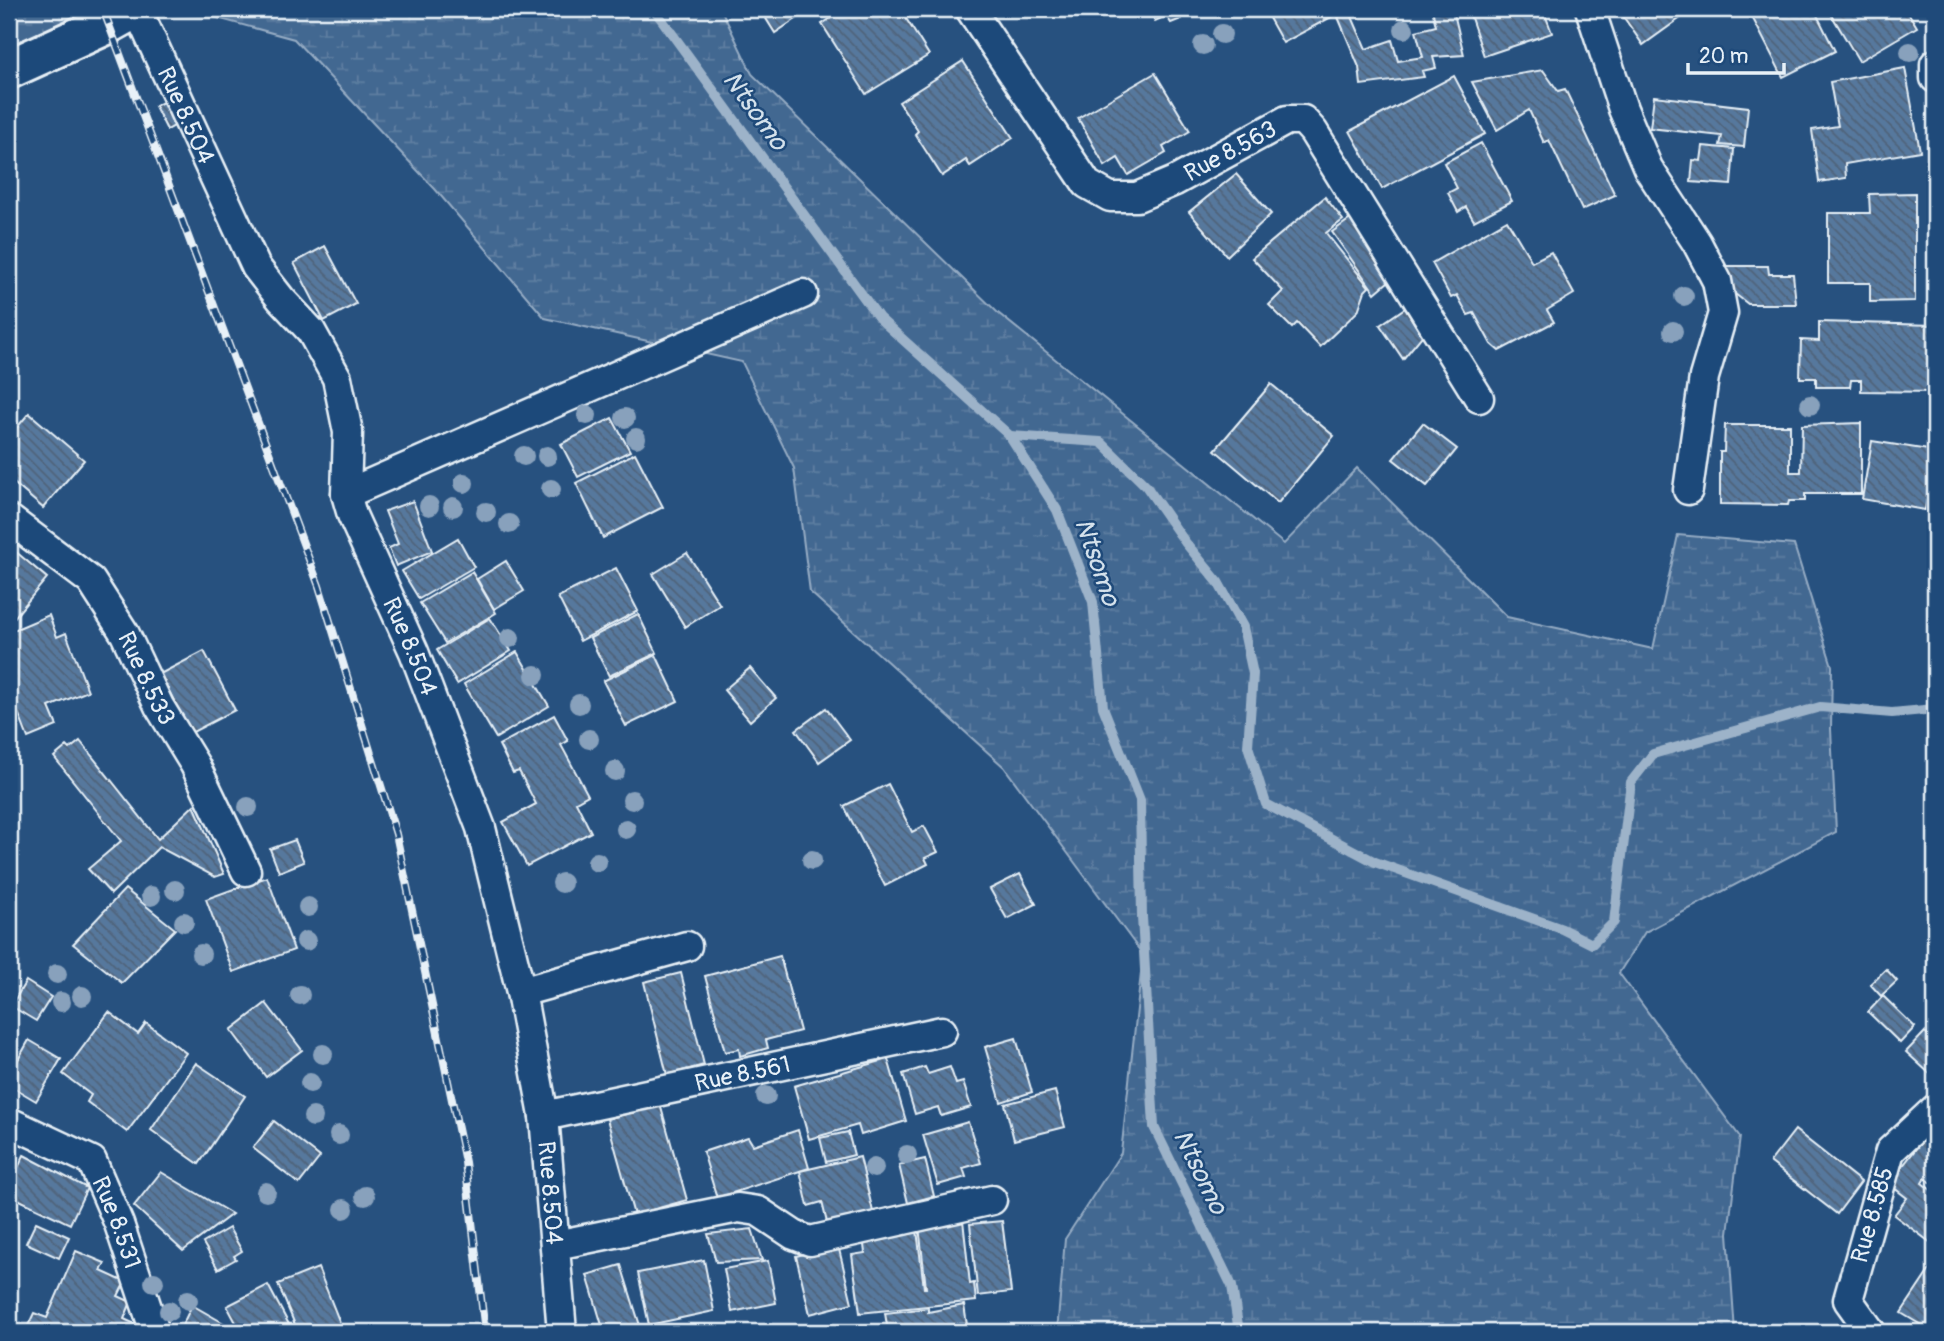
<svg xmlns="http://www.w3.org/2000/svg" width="1944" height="1341" viewBox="0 0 1944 1341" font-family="Pangolin,sans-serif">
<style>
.wetland{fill:url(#wetland-marsh);stroke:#96acc4;stroke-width:2}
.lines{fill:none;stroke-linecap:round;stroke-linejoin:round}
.stream{stroke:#9db3c9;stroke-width:10}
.building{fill:url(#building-back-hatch);stroke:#e8f1f8;stroke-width:2}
.minor-casing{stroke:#e8f1f8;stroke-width:33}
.secondary-casing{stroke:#e8f1f8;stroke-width:44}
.minor{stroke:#1f4a7a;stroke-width:28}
.secondary{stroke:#1f4a7a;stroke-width:38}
.rail-casing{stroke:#e8f1f8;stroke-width:8}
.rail{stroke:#1f4a7a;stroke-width:5;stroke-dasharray:16;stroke-linecap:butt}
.tree{fill:#88a1bc}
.labels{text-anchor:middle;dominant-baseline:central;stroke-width:5;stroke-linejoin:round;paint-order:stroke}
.street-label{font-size:24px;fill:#e8f1f8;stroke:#1f4a7a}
.water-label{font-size:26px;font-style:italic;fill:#d5e2ec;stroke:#1f4a7a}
</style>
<defs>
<pattern id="wetland-marsh" width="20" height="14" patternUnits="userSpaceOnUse" patternTransform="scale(1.75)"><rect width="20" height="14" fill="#436891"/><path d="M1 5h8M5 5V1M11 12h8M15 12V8" fill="none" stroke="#5e7ea1"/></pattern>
<pattern id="building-back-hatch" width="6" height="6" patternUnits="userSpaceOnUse" patternTransform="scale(1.75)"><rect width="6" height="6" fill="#57789d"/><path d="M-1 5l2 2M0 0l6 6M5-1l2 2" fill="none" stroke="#4f6278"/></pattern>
</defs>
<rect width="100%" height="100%" fill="#27517f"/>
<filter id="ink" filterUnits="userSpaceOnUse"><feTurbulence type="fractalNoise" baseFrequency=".0143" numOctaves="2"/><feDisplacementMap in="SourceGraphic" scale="14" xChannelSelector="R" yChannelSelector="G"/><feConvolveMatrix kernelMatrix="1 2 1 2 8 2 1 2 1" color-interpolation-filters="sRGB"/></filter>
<g filter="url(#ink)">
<polygon class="wetland" points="9,9 721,9 752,74 998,313 1284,544 1357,468 1507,617 1653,649 1678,535 1794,545 1832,666 1831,729 1836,832 1645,932 1619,973 1740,1137 1728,1233 1735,1332 1057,1332 1065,1239 1121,1153 1143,955 1004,767 810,592 794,468 742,362 545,318 435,189 294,39 210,16 126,14 9,69"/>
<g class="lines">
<g class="stream">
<polyline points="654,9 879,318 1010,436 1057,510 1093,602 1103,707 1140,800 1142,917 1154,1127 1232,1286 1239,1332"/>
<polyline points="1010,436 1101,442 1146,486 1185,542 1218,582 1243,627 1253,674 1248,746 1266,804 1375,862 1562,929 1592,944 1614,922 1631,782 1653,754 1820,707 1892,713 1935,709"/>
</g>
</g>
<g class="building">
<polygon points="778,9 802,9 805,13 775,33 765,17"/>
<polygon points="845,9 900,9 929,55 866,94 822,24"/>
<polygon points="1149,9 1175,9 1181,19 1171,23 1166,16 1155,21"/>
<polygon points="1264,9 1332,9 1335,15 1283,43"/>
<polygon points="1432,9 1453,9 1464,55 1433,57 1436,68 1422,71 1424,77 1361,85 1359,67 1338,17 1350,12 1366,49 1392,40 1398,61 1423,57 1416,31 1436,26"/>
<polygon points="1468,9 1543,9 1552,33 1484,56"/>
<polygon points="1618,9 1693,9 1643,45"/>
<polygon points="1748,9 1814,9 1835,51 1783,77"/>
<polygon points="1828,9 1906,9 1917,27 1859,61"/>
<polygon points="963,61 1013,138 970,166 966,160 942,176 915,134 918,131 899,102"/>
<polygon points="1905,68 1920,151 1845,164 1846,178 1819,182 1812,130 1838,126 1830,82"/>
<polygon points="1543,70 1558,91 1565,89 1615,195 1582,210 1549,140 1544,143 1529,110 1497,130 1472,82"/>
<polygon points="1155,73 1190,131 1163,147 1166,153 1128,175 1118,158 1105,166 1078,118"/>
<polygon points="1454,76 1485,134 1382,189 1350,131"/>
<polygon points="1654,96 1748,107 1744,147 1720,145 1722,136 1650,128"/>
<polygon points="171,98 183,121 167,130 155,106"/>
<polygon points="1481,143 1512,201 1474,221 1466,207 1458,212 1448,193 1457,188 1444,163"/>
<polygon points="1703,146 1734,149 1731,185 1691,182 1693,160 1701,161"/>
<polygon points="1236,174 1271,214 1227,256 1189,212"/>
<polygon points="1915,193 1915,301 1870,302 1870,283 1828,283 1828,213 1870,213 1869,194"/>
<polygon points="1325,197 1343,220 1326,233 1369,287 1365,291 1358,311 1320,347 1297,323 1292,328 1269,305 1283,291 1252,258"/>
<polygon points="1353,217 1389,281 1375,293 1332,232"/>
<polygon points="1507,220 1532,262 1551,252 1574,294 1547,310 1554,322 1499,351 1491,344 1474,313 1468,315 1457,295 1451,298 1432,263"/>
<polygon points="325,246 356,304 324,321 294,263"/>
<polygon points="1726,266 1768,266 1769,274 1793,274 1796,304 1748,304 1735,294"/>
<polygon points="1405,308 1422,336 1403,359 1380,325"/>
<polygon points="1819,322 1935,325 1935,392 1861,391 1861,380 1851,380 1850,387 1816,387 1816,378 1800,378 1801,340 1819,341"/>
<polygon points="1271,384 1334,436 1278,503 1215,450"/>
<polygon points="29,413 84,460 43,508 9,479 9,437"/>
<polygon points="612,418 630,451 578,477 561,444"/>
<polygon points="1423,423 1457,449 1427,486 1393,459"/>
<polygon points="1861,423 1861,494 1805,494 1805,501 1789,501 1788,505 1720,504 1720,452 1724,452 1725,425 1790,425 1790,472 1801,472 1802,425"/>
<polygon points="1872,441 1935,451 1925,510 1862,499"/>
<polygon points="635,453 663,507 603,538 576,483"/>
<polygon points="413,501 432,551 396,566 389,548 398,544 385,511"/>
<polygon points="458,538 474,567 419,599 402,571"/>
<polygon points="9,546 47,578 9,624"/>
<polygon points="687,553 720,605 685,627 653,574"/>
<polygon points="506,561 524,591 494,609 477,579"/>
<polygon points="616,568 638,611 580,641 558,597"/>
<polygon points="472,572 496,613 445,643 420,603"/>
<polygon points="638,614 657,653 609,676 590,638"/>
<polygon points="49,615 57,637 66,633 88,691 49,707 57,726 28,738 9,689 9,632"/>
<polygon points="490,618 511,651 457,684 437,650"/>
<polygon points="204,651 235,710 191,733 160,674"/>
<polygon points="517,652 549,706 496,738 464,684"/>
<polygon points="656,655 678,701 626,726 603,681"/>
<polygon points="750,668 776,698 750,721 724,690"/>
<polygon points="826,708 850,740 819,762 796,730"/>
<polygon points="554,715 568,741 561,745 588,795 576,802 591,832 527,866 503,822 536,804 519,771 513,773 499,745"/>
<polygon points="80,741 158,839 194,805 224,874 215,877 159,847 111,894 88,869 121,841 54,757 67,746 70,749"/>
<polygon points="888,784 912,832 924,826 938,852 925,858 928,864 885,886 844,806"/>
<polygon points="295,840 304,862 279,872 270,849"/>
<polygon points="1020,874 1036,904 1007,919 990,889"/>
<polygon points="267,877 294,950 233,972 206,899"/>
<polygon points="125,889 175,929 122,983 73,944"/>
<polygon points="780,956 800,1031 766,1040 768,1048 740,1056 739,1049 725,1052 705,976"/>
<polygon points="1886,969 1897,981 1881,996 1870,984"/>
<polygon points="681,973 704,1065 667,1075 644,982"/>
<polygon points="26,981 51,997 36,1021 11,1006"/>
<polygon points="1883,996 1915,1027 1900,1043 1868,1012"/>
<polygon points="266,1003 302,1050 266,1077 231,1030"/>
<polygon points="109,1012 138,1034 146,1023 186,1053 127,1132 87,1102 91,1095 63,1074"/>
<polygon points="1925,1032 1935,1041 1935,1067 1929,1073 1906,1052"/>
<polygon points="1016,1038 1032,1092 1001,1102 985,1047"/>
<polygon points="29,1040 61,1059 36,1101 9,1085 9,1076"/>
<polygon points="888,1059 906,1121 861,1135 858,1125 809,1139 794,1086"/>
<polygon points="196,1063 245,1096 199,1164 151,1130"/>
<polygon points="925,1067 928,1074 950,1067 956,1084 963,1082 971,1107 941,1116 938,1107 915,1114 903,1074"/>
<polygon points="1055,1091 1065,1127 1014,1140 1005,1104"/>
<polygon points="660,1104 687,1200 634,1215 607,1119"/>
<polygon points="274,1121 320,1157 299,1184 253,1148"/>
<polygon points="968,1122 981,1163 963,1168 966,1177 938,1185 923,1135"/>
<polygon points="1935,1124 1935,1186 1925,1178 1922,1183 1935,1193 1935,1246 1894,1215 1907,1198 1889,1184"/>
<polygon points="798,1130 809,1168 717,1198 703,1152 748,1137 753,1145"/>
<polygon points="1795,1130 1861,1182 1837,1214 1770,1162"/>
<polygon points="848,1132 854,1155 826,1162 820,1138"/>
<polygon points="24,1155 87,1188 70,1224 9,1195 9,1187"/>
<polygon points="860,1157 874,1216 828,1227 822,1202 808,1206 800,1171"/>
<polygon points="925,1159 934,1196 908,1203 899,1165"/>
<polygon points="161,1172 232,1214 183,1251 134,1206"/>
<polygon points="963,1220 970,1284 974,1283 976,1301 860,1313 852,1255 865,1253 863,1237 917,1230 924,1288 926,1288 919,1226"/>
<polygon points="1002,1221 1011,1292 978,1296 970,1224"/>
<polygon points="36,1222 69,1237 59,1258 26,1243"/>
<polygon points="229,1228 242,1251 234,1256 236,1259 218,1269 203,1243"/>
<polygon points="752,1229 762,1260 716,1262 708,1234"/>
<polygon points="838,1245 852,1303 810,1314 796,1256"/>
<polygon points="76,1251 105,1263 101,1271 125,1282 118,1296 131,1302 124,1319 146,1329 144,1332 25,1332 34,1313 47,1318"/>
<polygon points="704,1260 714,1311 649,1325 638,1273"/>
<polygon points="768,1261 776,1303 732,1312 724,1269"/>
<polygon points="1935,1262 1935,1332 1933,1332 1901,1313"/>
<polygon points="621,1265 642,1332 604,1332 587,1275"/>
<polygon points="318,1268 340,1323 344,1332 298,1332 278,1284"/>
<polygon points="268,1285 293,1332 241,1332 227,1306"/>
<polygon points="192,1305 227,1325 222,1332 179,1332"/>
<polygon points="964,1305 968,1332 888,1332 885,1313 928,1308 928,1312"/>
</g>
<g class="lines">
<g class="minor-casing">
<g id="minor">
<path id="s1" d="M137,9L256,267L281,299L311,331L337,378L348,432L346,494L352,515L414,652L481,828L521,992L544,1116L562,1332"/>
<path id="s2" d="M970,9L1087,184L1110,197H1137L1175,181L1287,120H1303L1313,131L1479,398"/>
<polyline points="1590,9 1623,109 1648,168 1697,243 1717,281 1723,313 1704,377 1688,490"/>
<polyline points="1935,64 1935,78"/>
<polyline points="346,494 803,294"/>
<path id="s3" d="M9,519L91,581L125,634L159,706L195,765L246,871"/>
<polyline points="521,992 687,946"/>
<path id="s4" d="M544,1116L942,1031"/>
<path id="s5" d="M9,1122L92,1161L119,1224L155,1332"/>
<polyline points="556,1245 738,1208 758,1211 794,1235 810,1241 992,1200"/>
<path id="s6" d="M1871,1332L1848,1300L1890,1151L1935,1109"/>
</g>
</g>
<g class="secondary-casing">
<polyline id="secondary" points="9,69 108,24 135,9"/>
</g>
<use href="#minor" class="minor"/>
<use href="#secondary" class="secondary"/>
<g class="rail-casing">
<polyline id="rail" points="103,9 319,586 396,834 465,1162 485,1332"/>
</g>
<use href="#rail" class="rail"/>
</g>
<g class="tree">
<circle cx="1404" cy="29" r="10"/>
<circle cx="1222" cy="34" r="10"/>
<circle cx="1203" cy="45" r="10"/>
<circle cx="1910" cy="52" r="10"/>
<circle cx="1684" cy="296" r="10"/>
<circle cx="1673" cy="331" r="10"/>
<circle cx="1810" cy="405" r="10"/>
<circle cx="587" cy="415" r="10"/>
<circle cx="625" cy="418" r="10"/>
<circle cx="636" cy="438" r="10"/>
<circle cx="524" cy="456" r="10"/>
<circle cx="547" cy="456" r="10"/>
<circle cx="464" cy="483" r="10"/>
<circle cx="551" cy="489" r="10"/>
<circle cx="429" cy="506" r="10"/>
<circle cx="453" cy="507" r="10"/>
<circle cx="486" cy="512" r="10"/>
<circle cx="509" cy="524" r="10"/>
<circle cx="510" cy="638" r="10"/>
<circle cx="535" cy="675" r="10"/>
<circle cx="579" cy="704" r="10"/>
<circle cx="589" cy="739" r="10"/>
<circle cx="615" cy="771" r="10"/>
<circle cx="632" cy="800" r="10"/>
<circle cx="248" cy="807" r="10"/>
<circle cx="626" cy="829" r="10"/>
<circle cx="812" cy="860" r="10"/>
<circle cx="597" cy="862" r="10"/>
<circle cx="562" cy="883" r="10"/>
<circle cx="175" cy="890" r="10"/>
<circle cx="151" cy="896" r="10"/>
<circle cx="308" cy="907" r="10"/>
<circle cx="184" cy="922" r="10"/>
<circle cx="306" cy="941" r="10"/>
<circle cx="201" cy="954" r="10"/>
<circle cx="57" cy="974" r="10"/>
<circle cx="300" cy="995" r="10"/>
<circle cx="82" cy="996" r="10"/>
<circle cx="61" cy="1002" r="10"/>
<circle cx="323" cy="1054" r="10"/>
<circle cx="310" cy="1083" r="10"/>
<circle cx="766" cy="1096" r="10"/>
<circle cx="313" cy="1117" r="10"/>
<circle cx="339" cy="1135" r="10"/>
<circle cx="907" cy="1155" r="10"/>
<circle cx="874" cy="1168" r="10"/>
<circle cx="266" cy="1192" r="10"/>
<circle cx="365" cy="1196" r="10"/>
<circle cx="344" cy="1209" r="10"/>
<circle cx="154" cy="1282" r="10"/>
<circle cx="188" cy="1300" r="10"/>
<circle cx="169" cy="1311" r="10"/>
</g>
</g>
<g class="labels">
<g class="street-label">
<text stroke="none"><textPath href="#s1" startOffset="117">Rue 8.504</textPath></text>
<text stroke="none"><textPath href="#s2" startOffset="368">Rue 8.563</textPath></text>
<text stroke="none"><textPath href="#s1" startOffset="705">Rue 8.504</textPath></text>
<text stroke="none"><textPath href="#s3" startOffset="215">Rue 8.533</textPath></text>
<text stroke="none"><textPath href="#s4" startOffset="203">Rue 8.561</textPath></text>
<text stroke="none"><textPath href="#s1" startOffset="1272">Rue 8.504</textPath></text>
<text stroke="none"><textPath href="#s6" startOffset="128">Rue 8.585</textPath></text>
<text stroke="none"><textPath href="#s5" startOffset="158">Rue 8.531</textPath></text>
</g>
<g class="water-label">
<text transform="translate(755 111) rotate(54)">Ntsomo</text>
<text transform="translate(1097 562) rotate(71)">Ntsomo</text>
<text transform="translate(1200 1172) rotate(64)">Ntsomo</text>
</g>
</g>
<rect width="1944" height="1341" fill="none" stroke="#1f4a7a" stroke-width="35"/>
<rect x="18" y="18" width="1909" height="1306" fill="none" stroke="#e8f1f8" stroke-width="2.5" filter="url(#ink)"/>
<path d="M1688 63v10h96v-10" fill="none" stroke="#e8f1f8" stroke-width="3.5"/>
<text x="1699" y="63" font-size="21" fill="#e8f1f8" stroke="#1f4a7a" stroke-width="5" paint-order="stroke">20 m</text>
</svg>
